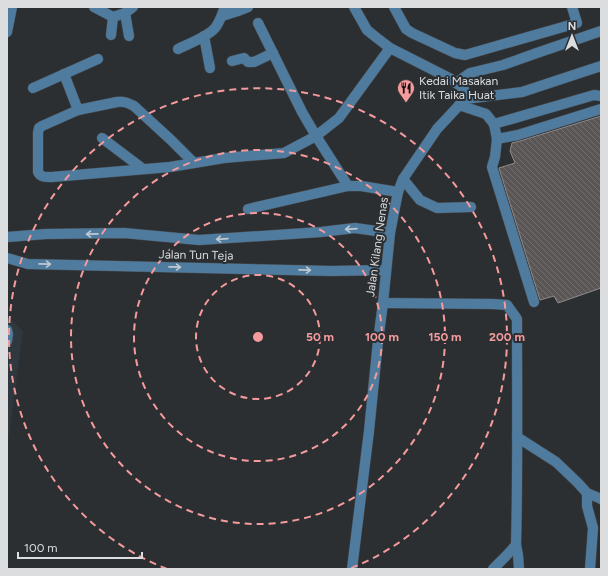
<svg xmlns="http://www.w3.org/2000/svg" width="608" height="576" viewBox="0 0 608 576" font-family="Figtree,sans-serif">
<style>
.built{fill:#30383f}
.building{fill:url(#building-back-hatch);stroke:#908b8b}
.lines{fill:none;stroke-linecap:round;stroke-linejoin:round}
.minor-casing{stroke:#484b4e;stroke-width:11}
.minor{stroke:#4e7b9e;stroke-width:10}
.oneway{stroke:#bfc9d2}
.ring{fill:none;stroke:#f59b9d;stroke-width:2;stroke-dasharray:7 5}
.labels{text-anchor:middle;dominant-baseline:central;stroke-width:4;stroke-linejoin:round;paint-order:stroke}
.poi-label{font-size:12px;fill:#dbdddf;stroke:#2c2f32;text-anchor:start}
.street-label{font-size:12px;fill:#dbdddf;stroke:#2c2f32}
.centre{fill:#f59b9d;stroke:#2c2f32;stroke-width:2}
.ring-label{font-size:12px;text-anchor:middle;font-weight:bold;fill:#f59b9d;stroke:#2c2f32;stroke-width:4;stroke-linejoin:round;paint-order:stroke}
</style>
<defs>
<pattern id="building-back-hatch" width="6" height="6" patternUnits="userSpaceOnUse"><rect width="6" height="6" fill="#5b5656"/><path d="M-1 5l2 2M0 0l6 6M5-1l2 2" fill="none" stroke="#726e6e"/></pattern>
</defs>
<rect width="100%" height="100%" fill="#2c2f32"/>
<polygon class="built" points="7,316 23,331 7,449"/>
<polygon class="building" points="601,116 601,288 558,303 554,296 540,300 499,168 515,163 510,151 512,143 520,141"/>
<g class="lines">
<g class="minor-casing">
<g id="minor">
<polyline points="94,7 113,17 125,13 133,7"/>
<polyline points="394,7 406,29 412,33 455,53 465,55 577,23 572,7"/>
<polyline points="125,13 129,36"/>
<polyline points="222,16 238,11 248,7"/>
<polyline points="258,23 302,112 316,136 348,186"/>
<polyline points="7,32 12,7"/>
<polyline points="111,35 113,17"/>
<polyline points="204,36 210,68"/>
<path d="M178,49C188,44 209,36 215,28C220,22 222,14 225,7"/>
<polyline points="232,61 244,58 248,62 254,62 273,53"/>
<polyline points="64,74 78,110"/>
<polyline points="456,83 470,73 503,65 534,54 601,31"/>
<polyline points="33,88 98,59"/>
<polyline points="465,99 522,92 601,66"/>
<polyline points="459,105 486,114 494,124 497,139 518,135 601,109"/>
<polyline points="494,124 594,95 601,96"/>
<polyline points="102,138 143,169"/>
<polyline points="497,139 495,157 492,167 534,302"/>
<path d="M194,163L171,140L134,106C128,103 124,101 117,102L78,110L42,126L39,128L38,133V172C41,178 47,177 52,177L170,167L224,158L284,153L316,136L339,118L390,48"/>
<polyline points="403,179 420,200 437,208 471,207"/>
<polyline points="248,209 348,186 361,186 398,192"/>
<polyline points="7,237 46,234 124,233 199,240 321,232 355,228 390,233"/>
<polyline points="7,258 28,264 332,271 385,270"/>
<path d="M383,303L493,304L507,305L517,319C517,395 518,470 516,545L518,555L519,569"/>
<polyline points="7,330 8,334 7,341"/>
<polyline points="517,437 556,462 578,483 587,493 599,498 601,499"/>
<polyline points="587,493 587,506 593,528 590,569"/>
<polyline points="352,569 369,431 378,341 383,303 390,233 398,192 403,179 437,129 465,99 464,89 451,79 390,48 377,38 367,30 354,7"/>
<polyline points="493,569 506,556 516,545"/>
</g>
</g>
<use href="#minor" class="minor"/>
</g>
<defs><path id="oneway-shaft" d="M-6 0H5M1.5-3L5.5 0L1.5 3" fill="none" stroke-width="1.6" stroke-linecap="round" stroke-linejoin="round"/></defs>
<g class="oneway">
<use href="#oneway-shaft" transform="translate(351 229) rotate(176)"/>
<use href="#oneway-shaft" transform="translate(92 234) rotate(179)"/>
<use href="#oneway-shaft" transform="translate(222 239) rotate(176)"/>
<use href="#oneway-shaft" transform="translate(45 264) rotate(1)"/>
<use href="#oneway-shaft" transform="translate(175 267) rotate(1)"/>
<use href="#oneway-shaft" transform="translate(305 270) rotate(1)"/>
</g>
<g class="ring">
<circle cx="258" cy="337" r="62"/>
<circle cx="258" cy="337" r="124"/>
<circle cx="258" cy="337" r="187"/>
<path d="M167 569A249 249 0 1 1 349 569"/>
</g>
<defs>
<g id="restaurant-pin" transform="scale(0.9)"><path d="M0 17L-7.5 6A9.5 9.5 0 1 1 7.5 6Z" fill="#f59b9d" stroke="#2c2f32"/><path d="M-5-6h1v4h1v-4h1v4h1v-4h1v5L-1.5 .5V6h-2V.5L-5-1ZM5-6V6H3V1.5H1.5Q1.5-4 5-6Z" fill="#111"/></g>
</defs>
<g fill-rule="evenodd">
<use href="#restaurant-pin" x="406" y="88"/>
</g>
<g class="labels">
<g class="poi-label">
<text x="419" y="81">Kedai Masakan<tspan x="419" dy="14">Itik Taika Huat</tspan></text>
</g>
<g class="street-label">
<text transform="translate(377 247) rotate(-82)">Jalan Kilang Nenas</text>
<text transform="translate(196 255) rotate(1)">Jalan Tun Teja</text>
</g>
</g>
<circle cx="258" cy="337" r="6" class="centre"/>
<g class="ring-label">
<text x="320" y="341">50 m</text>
<text x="382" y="341">100 m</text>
<text x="445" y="341">150 m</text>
<text x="507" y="341">200 m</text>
</g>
<rect width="608" height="576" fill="none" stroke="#dbdddf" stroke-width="16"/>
<g transform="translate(572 36)" stroke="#2c2f32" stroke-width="3" paint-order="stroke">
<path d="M0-3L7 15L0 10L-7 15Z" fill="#dbdddf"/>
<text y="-6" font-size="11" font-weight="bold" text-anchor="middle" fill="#dbdddf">N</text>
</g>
<path d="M18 552v6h124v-6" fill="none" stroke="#dbdddf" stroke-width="2"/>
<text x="24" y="552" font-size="12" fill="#dbdddf" stroke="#2c2f32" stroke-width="3" paint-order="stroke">100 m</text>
</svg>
